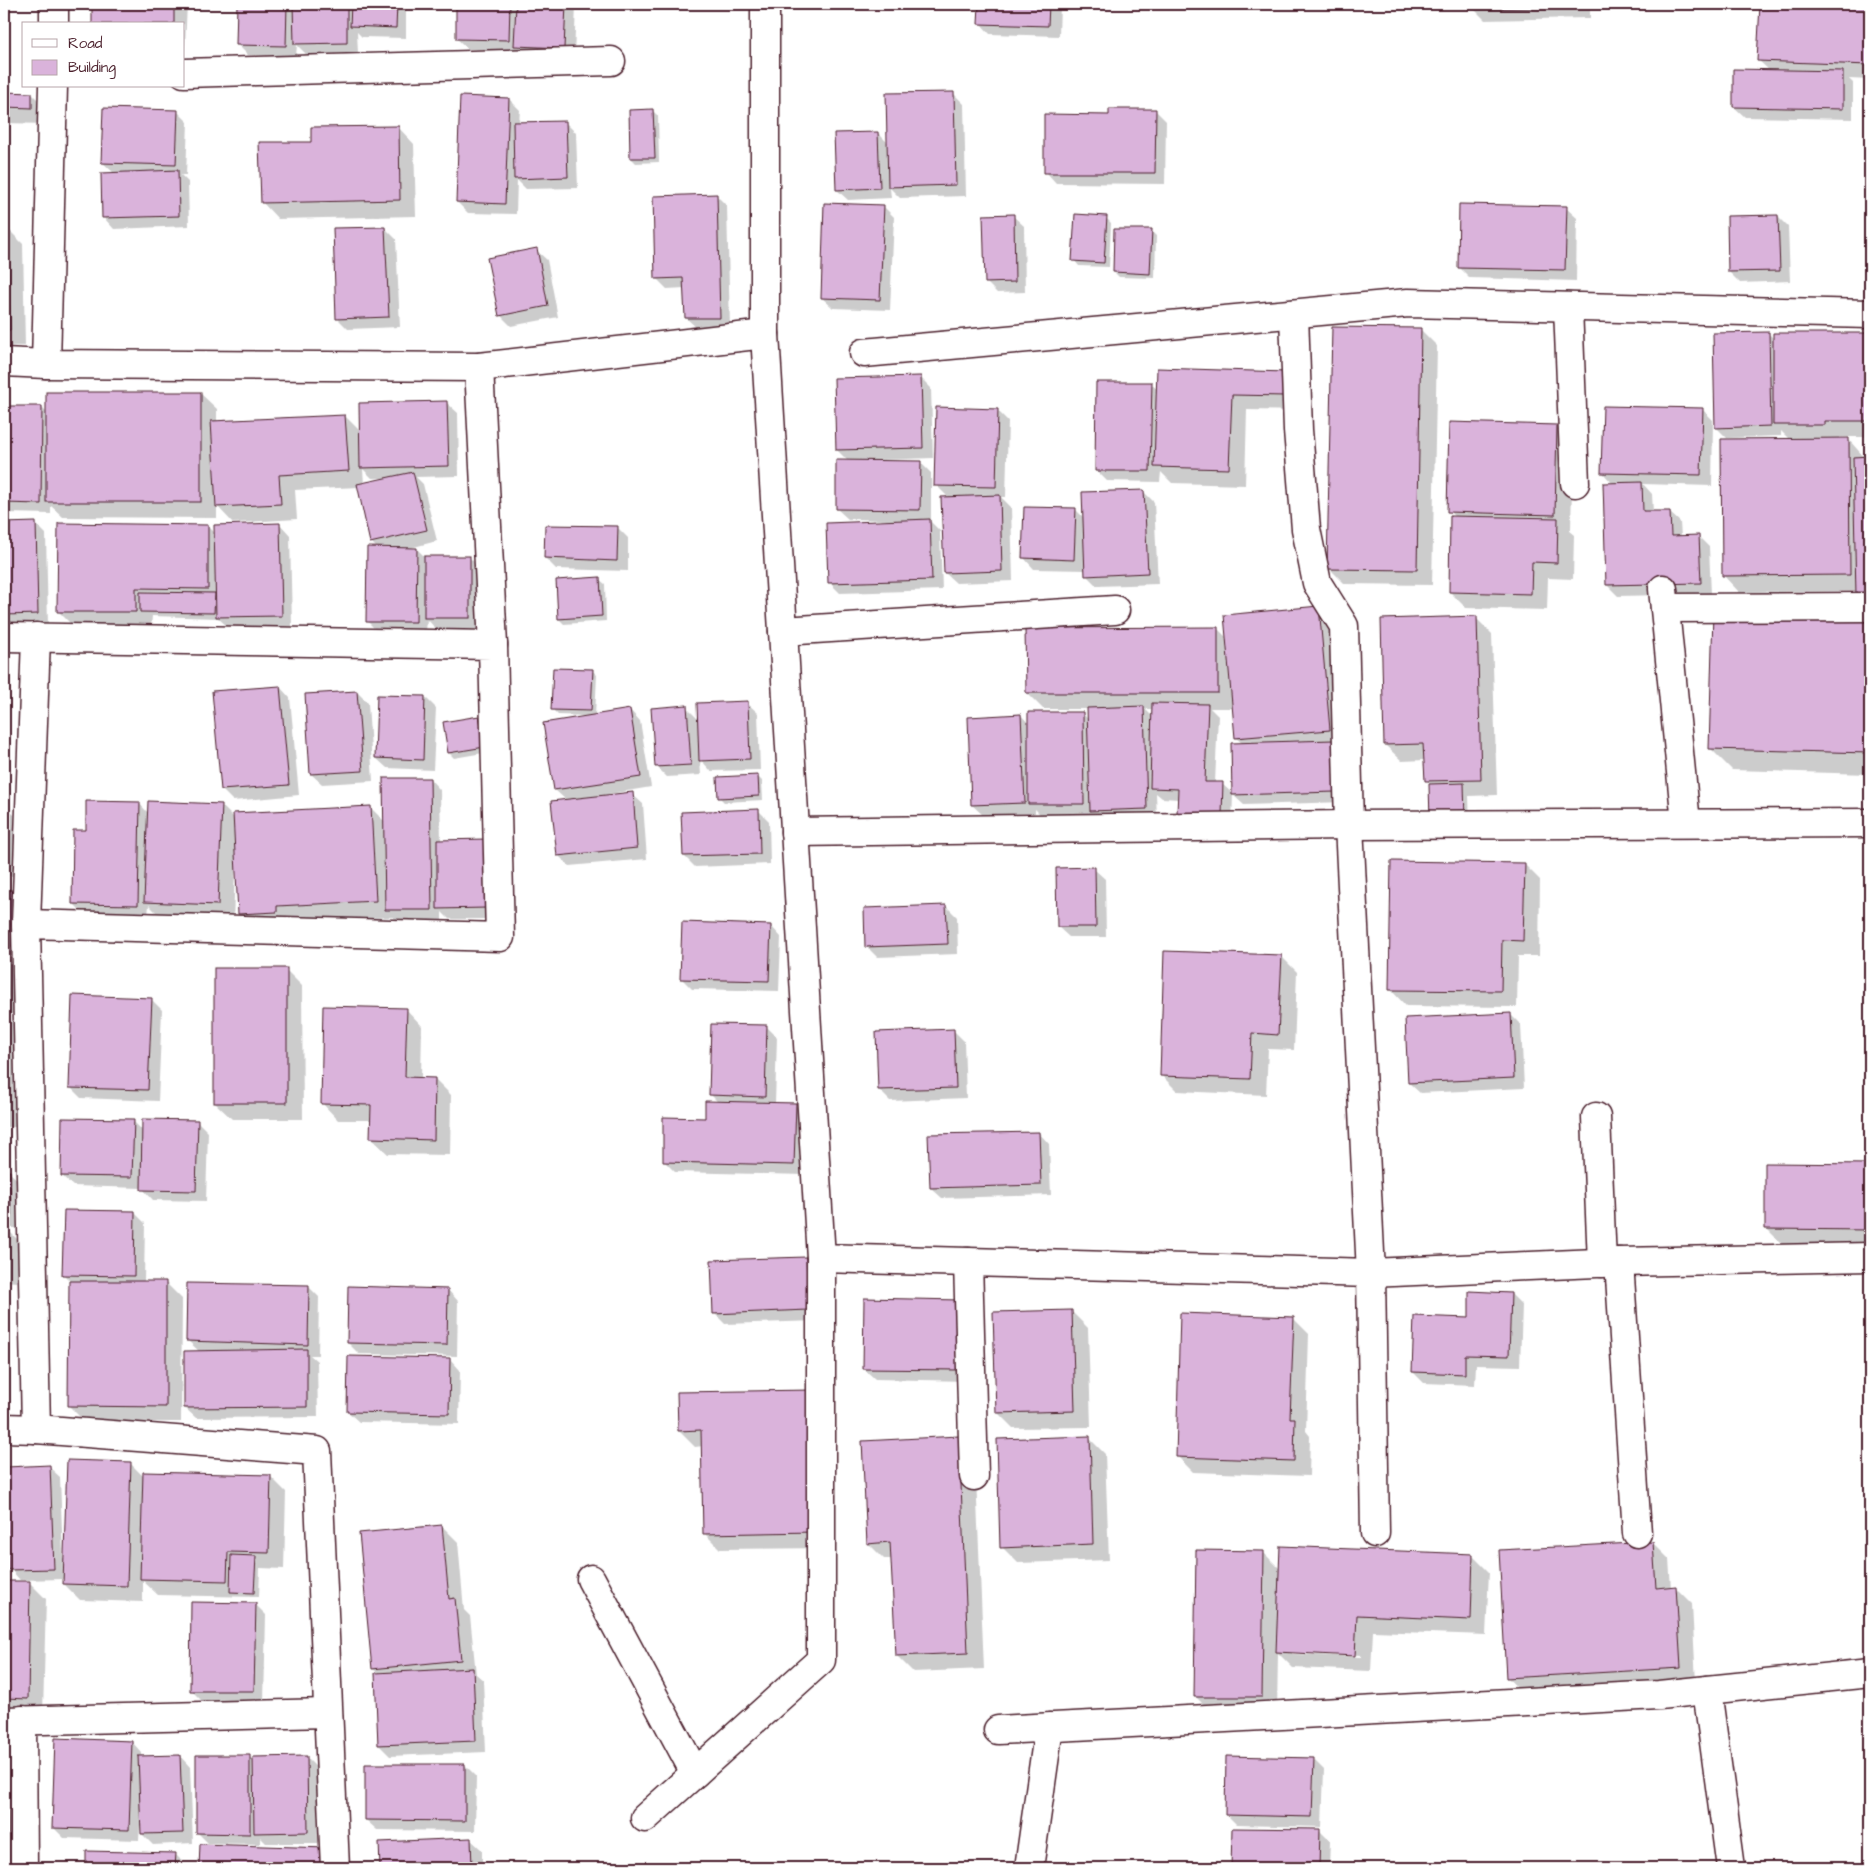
<svg xmlns="http://www.w3.org/2000/svg" width="1874" height="1872" viewBox="0 0 1874 1872" font-family="'Architects Daughter',sans-serif">
<style>
.shadow{fill:#0003;fill-rule:evenodd}
.building{fill:#dab3db;stroke:#4a1f2b}
.lines{fill:none;stroke-linecap:round;stroke-linejoin:round}
.street-casing{stroke:#4a1f2b;stroke-width:31}
.street{stroke:#fff;stroke-width:28}
</style>
<rect width="100%" height="100%" fill="#fff"/>
<filter id="ink" filterUnits="userSpaceOnUse"><feTurbulence type="fractalNoise" baseFrequency=".02" numOctaves="2"/><feDisplacementMap in="SourceGraphic" scale="10" xChannelSelector="R" yChannelSelector="G"/><feConvolveMatrix kernelMatrix="1 2 1 2 8 2 1 2 1" color-interpolation-filters="sRGB"/></filter>
<g filter="url(#ink)">
<g class="shadow">
<polygon points="97,4 187,4 184,67 184,24 93,24 101,7"/>
<polygon points="239,4 406,4 406,38 362,37 357,32 358,53 306,54 297,45 296,56 248,55 237,44"/>
<polygon points="458,4 576,4 574,58 520,50 468,49 457,39"/>
<polygon points="980,4 1060,4 1059,36 990,34 980,23"/>
<polygon points="1474,4 1590,4 1590,18 1485,20 1474,9"/>
<polygon points="1785,4 1870,4 1870,80 1849,79 1853,83 1853,119 1745,117 1734,107 1770,71 1758,60"/>
<polygon points="953,93 964,104 966,196 900,198 890,188 891,198 848,200 837,190 878,133 888,143"/>
<polygon points="4,94 32,94 48,110 47,124 4,123"/>
<polygon points="509,99 520,110 519,123 565,122 576,133 578,188 526,189 517,180 516,214 468,213 457,202"/>
<polygon points="1155,110 1166,121 1165,184 1056,183 1046,172 1110,116"/>
<polygon points="177,111 188,122 186,175 181,175 188,182 189,226 114,229 104,218 102,174 114,173 102,162"/>
<polygon points="653,111 658,116 659,162 636,163 631,158"/>
<polygon points="398,127 414,144 416,216 278,219 262,202"/>
<polygon points="716,195 727,206 730,328 697,328 686,318 685,288 667,289 656,278"/>
<polygon points="883,206 894,217 890,310 833,308 822,298"/>
<polygon points="1566,208 1577,218 1576,281 1470,278 1459,267"/>
<polygon points="1013,216 1024,226 1025,292 997,293 986,282"/>
<polygon points="1777,216 1788,227 1790,281 1740,283 1729,272"/>
<polygon points="1106,218 1111,223 1109,267 1079,266 1074,260"/>
<polygon points="4,228 7,228 23,244 25,346 4,346"/>
<polygon points="385,228 396,239 400,327 348,329 337,318"/>
<polygon points="1151,231 1156,236 1155,278 1119,277 1114,272"/>
<polygon points="536,250 547,260 558,317 511,326 500,315"/>
<polygon points="1421,330 1437,346 1432,585 1345,584 1329,568"/>
<polygon points="1768,333 1774,339 1774,334 1870,334 1870,437 1840,437 1840,440 1849,440 1865,458 1870,457 1870,608 1857,591 1739,592 1723,575 1790,440 1781,431 1781,436 1727,438 1716,427"/>
<polygon points="1285,373 1301,411 1247,410 1245,485 1172,483 1161,472 1160,482 1107,481 1096,470 1151,384 1158,390"/>
<polygon points="921,378 931,388 933,458 880,460 881,462 921,463 931,473 931,520 929,520 940,531 942,590 840,593 829,582 887,520 848,519 837,509 848,461 837,450"/>
<path d="M200,393L217,409V422L345,416L361,432L447,403L458,413L459,476L416,477L423,484L437,541L406,549H417L426,558H470L480,568V629H436L427,619L426,633L378,632L367,621L377,548L371,542L359,487L295,490L297,519L233,523L217,506V518L63,517L51,506V514L4,513V407H41L47,413ZM363,469L372,478H386L364,484Z"/>
<polygon points="1702,409 1713,420 1712,486 1643,484 1652,494 1653,512 1669,512 1680,522 1681,537 1699,537 1709,547 1711,594 1618,596 1607,585 1613,484 1603,473"/>
<polygon points="997,410 1008,421 1006,497 1001,497 1011,507 1013,581 956,583 945,573 949,498 936,485"/>
<polygon points="1557,426 1573,442 1571,530 1568,530 1574,535 1573,579 1548,578 1547,610 1466,608 1450,592 1455,517 1449,511"/>
<polygon points="1143,491 1154,502 1158,584 1097,586 1086,575 1086,570 1034,569 1024,558 1076,510 1084,518"/>
<polygon points="35,523 46,534 48,625 4,625 4,524"/>
<polygon points="280,524 290,535 292,626 228,627 218,618 152,616 151,628 74,627 58,611 208,526 216,534"/>
<polygon points="617,527 628,538 628,571 556,569 545,558"/>
<polygon points="599,579 605,584 606,621 564,624 559,619"/>
<path d="M1318,608L1335,624L1345,802L1244,805L1233,795L1242,743L1236,738L1233,708H1210L1218,716L1215,783L1222,784L1233,794L1232,825L1189,824L1178,813L1179,799L1162,798L1156,793L1157,820L1102,821L1096,814H1040L1035,809V813L983,815L972,805L1021,715L1029,724L1082,713L1089,720L1088,709H1043L1027,693L1217,628L1227,638ZM1145,709H1153V717Z"/>
<polygon points="1476,618 1492,634 1497,795 1469,796 1470,825 1426,780 1425,760 1402,761 1385,745"/>
<polygon points="1870,618 1870,774 1732,770 1711,749"/>
<polygon points="592,670 597,675 595,716 630,710 640,721 651,787 609,794 609,796 632,794 643,804 647,859 569,866 558,855 566,800 555,790 587,716 558,715 553,710"/>
<polygon points="280,687 290,698 299,795 233,801 222,790"/>
<polygon points="357,692 368,703 373,781 322,784 311,774"/>
<polygon points="425,697 436,708 433,770 387,768 376,758"/>
<polygon points="747,703 758,713 760,770 711,771 700,759 701,775 667,777 656,766 686,707 699,720"/>
<polygon points="479,718 484,723 489,752 454,758 449,753"/>
<polygon points="757,776 762,781 763,800 724,802 719,797"/>
<polygon points="430,779 440,790 441,841 498,919 449,919 442,912 442,920 397,921 393,917 292,922 256,930 239,914 237,871 235,871 233,921 162,918 149,905 148,915 84,914 73,903 87,831 139,803 148,813 221,805 234,818 370,807 385,822"/>
<polygon points="4,805 14,815 16,876 4,876"/>
<polygon points="758,810 769,821 770,864 695,867 684,856"/>
<polygon points="1524,864 1540,880 1539,956 1518,956 1517,1007 1406,1006 1390,989"/>
<polygon points="1094,869 1105,879 1106,937 1069,937 1058,927"/>
<polygon points="4,891 12,891 23,902 21,956 6,956 16,966 17,1014 4,1014 20,1030 19,1127 4,1127"/>
<polygon points="946,906 957,917 958,954 877,957 866,946"/>
<polygon points="771,926 781,937 779,991 692,989 681,978"/>
<polygon points="1281,956 1297,972 1294,1050 1268,1049 1266,1095 1177,1091 1161,1075"/>
<polygon points="286,970 302,986 303,1119 232,1119 215,1103"/>
<polygon points="151,999 162,1010 158,1101 81,1098 70,1087"/>
<polygon points="406,1009 422,1026 421,1079 435,1079 451,1095 450,1155 388,1154 371,1138 372,1120 338,1120 322,1103"/>
<polygon points="1510,1014 1521,1025 1524,1088 1420,1093 1409,1083"/>
<polygon points="766,1026 777,1037 775,1104 795,1105 806,1115 805,1175 675,1172 664,1161 719,1103 710,1094"/>
<polygon points="953,1030 964,1041 966,1098 890,1101 879,1090"/>
<polygon points="133,1121 143,1131 197,1121 208,1132 206,1201 153,1200 142,1188 73,1186 62,1176"/>
<polygon points="1039,1133 1049,1144 1051,1195 942,1198 931,1188"/>
<polygon points="4,1150 5,1173 10,1173 21,1183 21,1228 6,1228 19,1241 17,1282 4,1281"/>
<polygon points="1766,1164 1870,1165 1870,1245 1782,1244 1766,1228"/>
<polygon points="134,1212 145,1223 144,1282 166,1283 182,1299 181,1422 85,1422 69,1406 70,1281 64,1275"/>
<polygon points="805,1258 816,1269 818,1321 725,1324 714,1313"/>
<polygon points="308,1286 319,1297 318,1355 310,1355 317,1361 318,1417 196,1418 185,1408 200,1352 187,1340"/>
<polygon points="448,1290 458,1301 457,1356 359,1354 348,1343"/>
<polygon points="1511,1294 1522,1305 1520,1366 1476,1365 1475,1385 1424,1383 1413,1372 1470,1319"/>
<polygon points="959,1301 968,1381 875,1379 864,1369"/>
<polygon points="1072,1312 1088,1328 1091,1427 1013,1428 997,1412"/>
<polygon points="1293,1318 1309,1334 1306,1431 1310,1436 1309,1476 1193,1472 1177,1456"/>
<polygon points="450,1359 460,1370 459,1424 359,1422 348,1412"/>
<polygon points="679,1393 831,1548 720,1549 704,1533 703,1446 695,1447 679,1431"/>
<polygon points="959,1437 975,1453 984,1669 913,1672 897,1656 892,1559 884,1559 868,1543"/>
<polygon points="1089,1438 1105,1454 1109,1560 1018,1563 1002,1547"/>
<polygon points="130,1463 144,1477 270,1476 286,1492 284,1569 260,1568 259,1597 158,1595 143,1581 143,1602 80,1600 64,1584 64,1579 20,1580 10,1569 49,1467 60,1477 63,1558 65,1558"/>
<polygon points="442,1526 458,1542 464,1610 470,1616 476,1674 483,1680 486,1752 390,1756 379,1745 379,1674 373,1669"/>
<polygon points="1653,1543 1669,1559 1671,1588 1675,1587 1692,1604 1696,1683 1523,1694 1507,1677"/>
<path d="M1263,1552L1280,1569L1473,1556L1489,1572L1486,1635L1373,1631L1371,1671L1293,1668L1278,1653L1277,1713L1211,1712L1195,1696ZM1292,1652L1361,1655V1657L1292,1654Z"/>
<polygon points="4,1582 30,1583 46,1599 43,1714 4,1713"/>
<polygon points="255,1604 266,1615 264,1702 202,1701 191,1690"/>
<polygon points="132,1742 142,1753 142,1757 180,1756 190,1767 193,1843 153,1845 142,1834 142,1825 140,1825 139,1840 64,1838 53,1827"/>
<polygon points="250,1757 254,1761 306,1757 317,1768 318,1843 266,1843 260,1837 260,1844 208,1843 197,1832"/>
<polygon points="1313,1759 1324,1770 1322,1827 1237,1825 1226,1814"/>
<polygon points="465,1765 476,1776 475,1831 377,1830 366,1820"/>
<polygon points="1233,1829 1319,1830 1330,1841 1329,1868 1232,1868"/>
<polygon points="471,1840 482,1850 482,1868 381,1868 380,1844"/>
<polygon points="201,1846 342,1868 200,1868"/>
<polygon points="88,1852 175,1854 186,1865 186,1868 87,1868"/>
</g>
<g class="building">
<polygon points="237,4 287,4 286,46 236,45"/>
<polygon points="293,4 347,4 347,43 294,44"/>
<polygon points="351,4 397,4 396,28 350,26"/>
<polygon points="456,4 510,4 509,40 456,39"/>
<polygon points="516,4 566,4 564,48 514,46"/>
<polygon points="979,4 1049,4 1048,26 978,24"/>
<polygon points="1473,4 1580,4 1580,7 1473,9"/>
<polygon points="1760,4 1870,4 1870,65 1757,61"/>
<polygon points="92,6 174,7 174,24 92,24"/>
<polygon points="1733,69 1843,71 1843,109 1733,107"/>
<polygon points="4,92 32,93 32,108 4,107"/>
<polygon points="954,92 956,185 888,187 886,93"/>
<polygon points="460,96 509,98 505,204 456,202"/>
<polygon points="103,108 178,110 176,165 101,163"/>
<polygon points="653,109 655,158 630,158 629,110"/>
<polygon points="1109,109 1156,109 1155,173 1044,173 1044,114 1109,115"/>
<polygon points="566,121 568,177 514,179 513,122"/>
<polygon points="399,126 400,200 261,203 259,142 311,142 311,127"/>
<polygon points="878,132 880,188 836,190 834,133"/>
<polygon points="178,170 179,216 102,218 101,173"/>
<polygon points="717,194 720,318 685,318 683,278 655,279 653,196"/>
<polygon points="824,203 884,205 880,300 821,298"/>
<polygon points="1459,204 1567,206 1565,270 1458,268"/>
<polygon points="1014,214 1015,282 985,283 983,215"/>
<polygon points="1075,214 1107,216 1104,263 1072,261"/>
<polygon points="1778,215 1780,271 1728,272 1727,216"/>
<polygon points="4,227 8,227 10,330 4,331"/>
<polygon points="385,227 389,317 336,319 333,228"/>
<polygon points="1114,229 1152,229 1150,274 1113,272"/>
<polygon points="537,248 548,306 499,316 487,258"/>
<polygon points="1332,327 1421,328 1417,570 1327,569"/>
<polygon points="1769,332 1771,426 1715,428 1713,333"/>
<polygon points="1773,333 1870,333 1870,421 1825,421 1825,425 1773,425"/>
<polygon points="1157,368 1286,372 1285,396 1232,395 1229,469 1154,467"/>
<polygon points="921,376 923,448 836,450 834,378"/>
<polygon points="1096,382 1152,382 1150,471 1095,471"/>
<rect x="46" y="392" width="155" height="110"/>
<polygon points="447,401 449,466 360,468 359,403"/>
<polygon points="4,406 42,406 41,504 4,503"/>
<polygon points="1603,406 1703,408 1701,475 1601,473"/>
<polygon points="936,407 998,409 996,487 934,486"/>
<polygon points="345,415 349,471 279,475 281,504 216,507 211,421"/>
<polygon points="1449,422 1557,425 1555,515 1447,512"/>
<polygon points="1849,438 1850,575 1722,576 1721,439"/>
<polygon points="1870,456 1870,595 1856,595 1853,457"/>
<polygon points="836,460 921,461 920,510 836,509"/>
<polygon points="413,472 427,530 370,543 357,484"/>
<polygon points="1642,482 1643,511 1670,511 1671,536 1699,535 1701,583 1606,585 1603,483"/>
<polygon points="1144,490 1148,573 1085,576 1082,492"/>
<polygon points="1000,495 1002,571 944,573 941,497"/>
<polygon points="1024,507 1076,508 1074,560 1022,558"/>
<polygon points="1450,516 1558,518 1557,563 1532,562 1531,594 1449,592"/>
<polygon points="930,519 932,580 828,583 826,523"/>
<polygon points="36,522 38,614 4,615 4,523"/>
<polygon points="58,523 208,525 208,589 136,588 136,612 57,612"/>
<polygon points="280,523 282,616 216,617 214,525"/>
<polygon points="545,525 618,526 617,561 544,558"/>
<polygon points="367,547 417,548 416,622 366,622"/>
<rect x="424" y="556" width="46" height="62"/>
<polygon points="600,577 602,616 558,619 556,580"/>
<polygon points="140,592 215,593 214,613 140,612"/>
<polygon points="1319,606 1330,730 1235,738 1224,615"/>
<polygon points="1713,613 1870,617 1870,753 1709,749"/>
<polygon points="1477,616 1481,780 1425,781 1423,744 1384,745 1381,619"/>
<polygon points="1218,627 1218,693 1026,693 1025,628"/>
<polygon points="553,668 593,669 591,711 551,710"/>
<polygon points="280,686 289,785 221,790 212,691"/>
<polygon points="357,691 363,771 310,774 305,694"/>
<polygon points="377,695 425,696 423,760 375,758"/>
<polygon points="748,701 750,759 699,761 697,703"/>
<polygon points="1152,703 1208,704 1205,782 1223,782 1222,815 1177,813 1178,789 1150,788"/>
<polygon points="687,705 691,765 655,767 651,708"/>
<polygon points="1144,706 1147,809 1090,811 1087,708"/>
<polygon points="630,709 641,777 554,790 543,723"/>
<polygon points="1028,712 1083,712 1084,804 1028,804"/>
<polygon points="1021,714 1025,803 971,805 968,717"/>
<polygon points="479,716 485,747 448,753 443,722"/>
<polygon points="1333,740 1335,792 1232,795 1231,743"/>
<polygon points="758,775 759,796 718,798 717,777"/>
<polygon points="383,778 430,778 432,910 385,910"/>
<polygon points="1464,783 1465,820 1430,821 1429,784"/>
<polygon points="633,792 637,848 557,856 551,801"/>
<polygon points="86,801 140,802 138,905 72,904 73,830 86,830"/>
<polygon points="148,801 222,804 218,905 144,902"/>
<polygon points="4,806 6,865 4,865"/>
<polygon points="371,806 376,901 277,906 277,912 238,914 233,813"/>
<polygon points="759,809 760,854 683,856 681,812"/>
<polygon points="487,839 487,908 437,909 437,840"/>
<polygon points="1391,861 1525,863 1523,941 1502,940 1501,991 1389,990"/>
<polygon points="1095,867 1096,927 1057,927 1056,868"/>
<polygon points="4,890 12,890 11,946 4,946"/>
<polygon points="946,905 948,944 865,947 864,908"/>
<polygon points="682,922 771,925 769,981 680,979"/>
<polygon points="1164,951 1282,955 1278,1035 1252,1033 1250,1079 1160,1076"/>
<polygon points="4,954 6,954 7,1003 4,1004"/>
<rect x="214" y="968" width="73" height="135"/>
<polygon points="72,995 152,998 148,1090 69,1088"/>
<polygon points="323,1006 407,1008 405,1077 435,1078 434,1140 370,1138 371,1105 321,1104"/>
<polygon points="1511,1013 1514,1078 1408,1083 1405,1018"/>
<polygon points="711,1024 767,1025 765,1097 709,1095"/>
<polygon points="954,1029 956,1088 878,1090 876,1032"/>
<polygon points="705,1101 796,1103 794,1165 663,1162 663,1117 705,1118"/>
<polygon points="62,1118 134,1119 132,1177 61,1176"/>
<polygon points="142,1119 198,1120 196,1191 141,1190"/>
<polygon points="1039,1132 1041,1185 930,1188 928,1134"/>
<polygon points="1765,1163 1870,1164 1870,1230 1765,1229"/>
<polygon points="10,1171 11,1218 4,1218 4,1172"/>
<polygon points="64,1210 135,1211 134,1276 62,1275"/>
<polygon points="4,1229 8,1229 6,1272 4,1272"/>
<polygon points="806,1257 808,1310 713,1314 711,1260"/>
<polygon points="69,1281 166,1281 166,1407 68,1406"/>
<polygon points="187,1283 309,1285 308,1345 186,1341"/>
<polygon points="348,1286 448,1289 447,1345 347,1343"/>
<polygon points="1469,1291 1511,1293 1509,1356 1465,1355 1465,1374 1412,1372 1414,1316 1469,1318"/>
<polygon points="864,1298 960,1300 958,1370 863,1369"/>
<polygon points="1072,1310 1075,1411 996,1413 993,1312"/>
<polygon points="1180,1313 1294,1317 1290,1418 1295,1418 1294,1461 1176,1457"/>
<polygon points="307,1349 307,1407 184,1408 184,1351"/>
<polygon points="348,1356 450,1358 449,1414 347,1412"/>
<polygon points="813,1390 815,1532 703,1534 701,1430 678,1431 677,1392"/>
<polygon points="959,1436 968,1653 896,1656 890,1542 867,1544 862,1441"/>
<polygon points="1090,1436 1093,1544 1000,1548 997,1439"/>
<polygon points="67,1460 131,1462 127,1586 63,1584"/>
<polygon points="50,1465 54,1569 8,1570 6,1467"/>
<polygon points="143,1472 271,1475 269,1553 228,1552 227,1581 140,1579"/>
<polygon points="442,1525 449,1599 455,1598 461,1660 372,1669 359,1533"/>
<polygon points="1653,1542 1656,1588 1676,1586 1681,1668 1506,1678 1499,1550"/>
<polygon points="1280,1546 1473,1554 1471,1620 1357,1615 1355,1656 1276,1652"/>
<polygon points="1196,1550 1264,1551 1262,1697 1194,1697"/>
<polygon points="231,1555 256,1556 254,1593 230,1592"/>
<polygon points="4,1581 30,1581 28,1699 4,1698"/>
<polygon points="191,1602 256,1603 254,1691 190,1691"/>
<polygon points="473,1668 476,1741 378,1745 375,1673"/>
<polygon points="55,1738 132,1741 129,1830 52,1828"/>
<polygon points="180,1755 183,1833 141,1834 138,1756"/>
<polygon points="196,1755 250,1755 250,1834 196,1833"/>
<polygon points="307,1756 308,1832 254,1833 253,1757"/>
<polygon points="1226,1756 1314,1758 1312,1817 1225,1815"/>
<polygon points="365,1764 465,1764 465,1821 365,1820"/>
<polygon points="1232,1828 1320,1829 1319,1868 1231,1868"/>
<polygon points="471,1838 472,1868 380,1868 379,1842"/>
<polygon points="200,1844 327,1848 326,1868 199,1868"/>
<polygon points="86,1851 176,1853 175,1868 86,1868"/>
</g>
<g class="lines">
<g class="street-casing">
<g id="street">
<polyline points="765,4 765,334"/>
<polyline points="54,24 54,4"/>
<polyline points="184,73 611,61"/>
<polyline points="53,86 46,364 479,367 765,334 821,1258 1371,1273 1619,1262 1870,1257"/>
<polyline points="1568,307 1575,483"/>
<polyline points="1294,314 1298,430 1306,529 1317,583 1344,626 1349,825 1371,1273 1375,1533"/>
<polyline points="864,353 1408,303 1870,314"/>
<polyline points="4,362 46,364"/>
<polyline points="479,367 493,645"/>
<polyline points="1663,589 1686,823"/>
<polyline points="1665,608 1870,607"/>
<polyline points="783,631 1115,610"/>
<polyline points="4,637 493,645 500,937 26,924 36,1429 317,1451 335,1868"/>
<polyline points="795,832 1349,825 1870,823"/>
<polyline points="26,924 36,637"/>
<polyline points="1596,1117 1602,1263"/>
<polyline points="968,1262 974,1476"/>
<polyline points="1619,1262 1637,1533"/>
<polyline points="4,1428 36,1429"/>
<polyline points="591,1579 695,1773"/>
<polyline points="1707,1690 1731,1868"/>
<polyline points="22,1720 23,1868"/>
<polyline points="4,1721 327,1713"/>
<polyline points="998,1730 1659,1695 1870,1673"/>
<polyline points="645,1818 821,1660 821,1258"/>
<polyline points="1029,1868 1049,1727"/>
</g>
</g>
<use href="#street" class="street"/>
</g>
</g>
<rect width="1874" height="1872" fill="none" stroke="#fff" stroke-width="20"/>
<rect x="10" y="10" width="1854" height="1852" fill="none" stroke="#4a1f2b" stroke-width="2" filter="url(#ink)"/>
<rect x="22" y="22" width="162" height="65" fill="#ffffff" stroke="#b7a5aa"/>
<rect x="32" y="39" width="25" height="8" fill="#ffffff" stroke="#b7a5aa"/>
<text x="68" y="48" font-size="15" fill="#4a1f2b">Road</text>
<rect x="32" y="60" width="25" height="15" fill="#dab3db" stroke="#b7a5aa"/>
<text x="68" y="72" font-size="15" fill="#4a1f2b">Building</text>
</svg>
